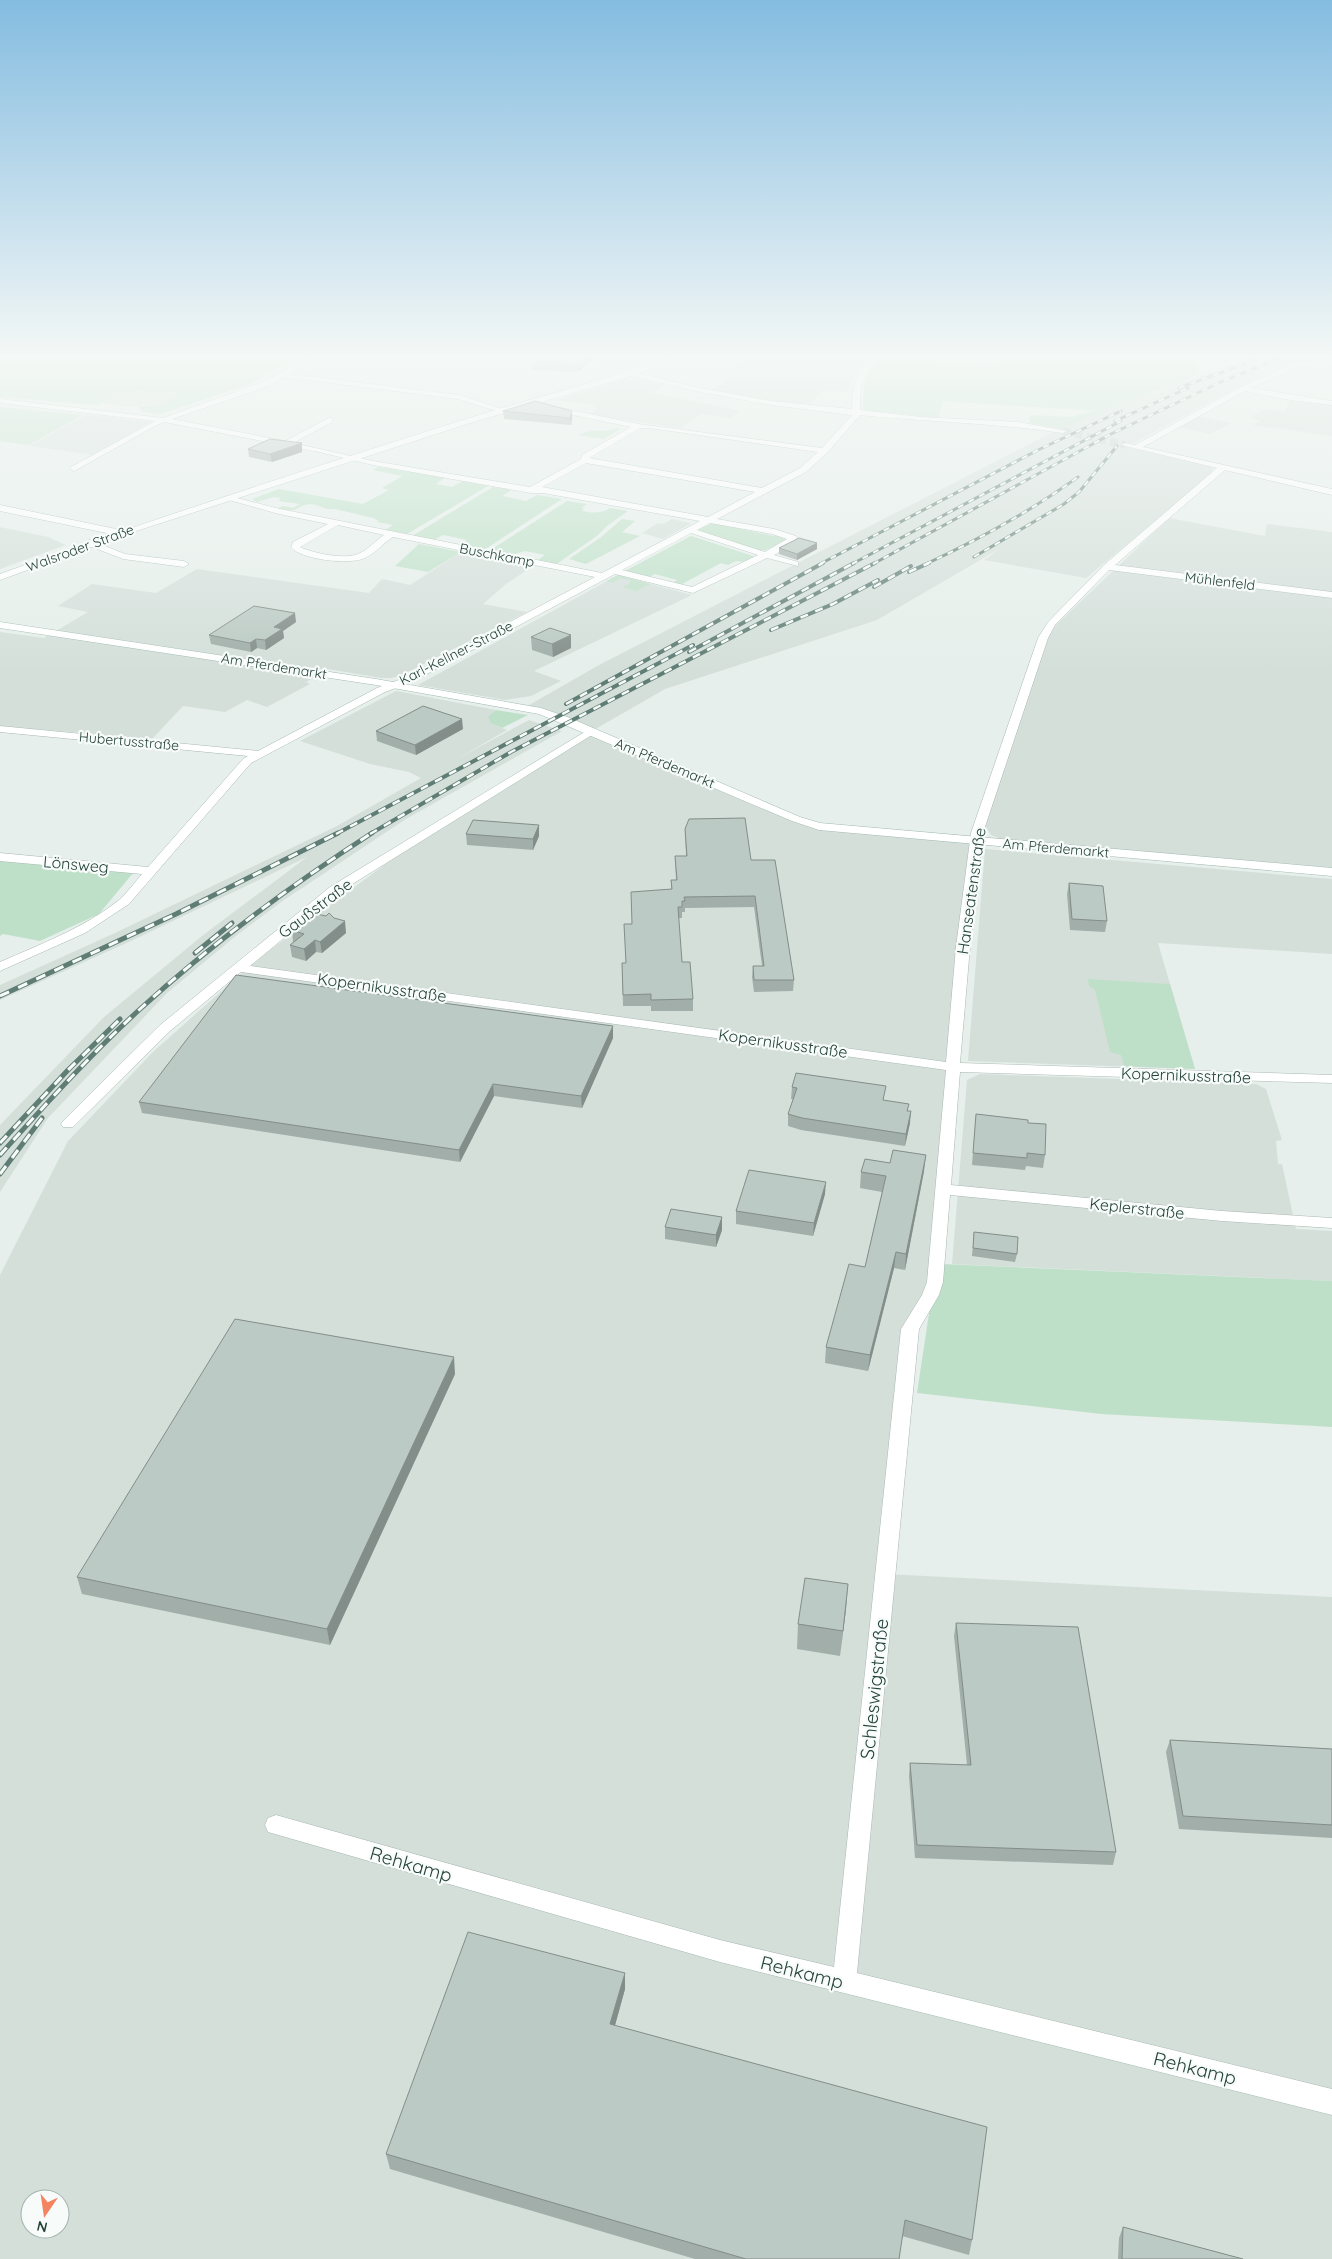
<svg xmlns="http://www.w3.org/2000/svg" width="1332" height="2259" viewBox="0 0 1332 2259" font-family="Quicksand,sans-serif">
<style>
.built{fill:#d4dfda;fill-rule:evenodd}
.green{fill:#bfe0c8}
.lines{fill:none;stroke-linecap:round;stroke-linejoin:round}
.street-tunnel{stroke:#bfccc8;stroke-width:8;stroke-dasharray:8 4;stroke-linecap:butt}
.street-casing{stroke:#a8b8b2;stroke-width:1}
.secondary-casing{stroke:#a4bbb3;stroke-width:1}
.street{fill:#fff;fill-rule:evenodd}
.secondary{fill:#fff;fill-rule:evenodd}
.rail-far2-casing{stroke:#5f7d75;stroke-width:3}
.rail-far1-casing{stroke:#5f7d75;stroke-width:4}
.rail-casing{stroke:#5f7d75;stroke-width:5}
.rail-far2{stroke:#f7fbf9;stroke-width:2;stroke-dasharray:6;stroke-linecap:butt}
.rail-far1{stroke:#f7fbf9;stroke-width:2.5;stroke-dasharray:8;stroke-linecap:butt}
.rail{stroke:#f7fbf9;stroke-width:3;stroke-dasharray:10;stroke-linecap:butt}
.wall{fill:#a1aea9}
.shaded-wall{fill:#838d89}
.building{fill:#bbcac4;stroke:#838d89}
.labels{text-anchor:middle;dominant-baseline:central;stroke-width:4.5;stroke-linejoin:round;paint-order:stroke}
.far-street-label{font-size:14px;fill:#24423a;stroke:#f7fbf9}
.street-label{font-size:16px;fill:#24423a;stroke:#f7fbf9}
.near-street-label{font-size:19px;fill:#24423a;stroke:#f7fbf9}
</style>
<rect width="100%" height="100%" fill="#e6efeb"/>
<g class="built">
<polygon points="384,357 455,357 446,365"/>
<polygon points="564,357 661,357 620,371"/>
<polygon points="752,357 840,357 865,358 855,372 847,392 823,390 808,405 755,399 710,390 726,382 734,372 723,370"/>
<path d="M1252,357H1305L1234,389L1126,447L1211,467L1214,472L1086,578L984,560L1001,548L877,620L665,689L592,731L819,826L976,841L937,1263L915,1315L886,1574L1332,1597V2259H0V1275L68,1141L153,1052L254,962L395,857L591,731L524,708L599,665L1053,432L1122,403ZM30,2199H60V2229H30Z"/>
<polygon points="625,379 638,379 666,385 653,391 654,393 741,411 730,418 701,414 681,428 590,415 599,408 593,407 594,405 557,400"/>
<polygon points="119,391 129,394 137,391 180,394 163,405 144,404 130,407 101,403"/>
<polygon points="1290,400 1332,405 1332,436 1253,425 1260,421 1250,418 1251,417 1264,409 1284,412"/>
<polygon points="86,415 150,422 94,455 29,446"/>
<polygon points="1198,416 1231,423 1210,434 1178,427"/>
<polygon points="1169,518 1265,536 1267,524 1332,532 1332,868 1001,839 991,835 987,829 985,824 989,813 1049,634 1057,624"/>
<polygon points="672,519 690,523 690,524 663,539 642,533 658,523 663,524"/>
<polygon points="0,527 48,537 66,545 0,569"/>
<polygon points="461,552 533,566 506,584 483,604 527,612 402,675 391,678 381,678 328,669 306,682 310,684 267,707 247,700 225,712 183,706 152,739 0,726 0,632 44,638 88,612 58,606 92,584 156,593 197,569 369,593 382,579 410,585"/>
<polygon points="618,575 692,595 534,671 561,681 531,696 505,700 418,685"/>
<polygon points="396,691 496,710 489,717 497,726 507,730 455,760 529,720 562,731 406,819 284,900 237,935 167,993 48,1118 0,1192 0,1125 104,1017 202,936 307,857 131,941 0,1000 0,985 115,933 337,826 421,778 409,772 370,764 300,741"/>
<polygon points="985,849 1332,879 1332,954 1158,943 1195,1069 968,1061"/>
<polygon points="980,1074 1256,1084 1266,1089 1282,1140 1276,1141 1278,1164 1282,1164 1296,1229 1332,1231 1332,1281 952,1264 967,1080"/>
</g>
<g class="green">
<polygon points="0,357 297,357 248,385 160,414 143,412 137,406 163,405 179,394 137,391 129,394 119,391 97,405 0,397"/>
<path d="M998,357H1189L1201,374L1122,403L1062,429L1029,423L1030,415L1070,417L1094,411L943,401L938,418L863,410C862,389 866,375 878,358L997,365Z"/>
<polygon points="0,407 83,415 29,445 0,441"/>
<path d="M616,428L620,429L604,439L578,435C593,427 606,434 616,428Z"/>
<path d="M378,467L446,477L436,484L452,487L463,481L488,486L407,534L385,530L393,525L377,522L379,521L373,518L335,509C326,511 319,504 310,504C296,505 300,514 278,508L283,506L293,508L300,504L279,501L280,498L274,497L257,502L252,499L279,489L363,504L389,490L382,488L402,476L373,470Z"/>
<polygon points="493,487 511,490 502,496 526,501 537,495 562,499 484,550 459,545 467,540 443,535 434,540 412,536"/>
<path d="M567,501L587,504L582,508L584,509L582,511C592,513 601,514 610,508L628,511L607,526L597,536L555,565L536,561L545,555L525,551L511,555L489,551Z"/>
<polygon points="622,519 635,521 622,532 640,536 586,564 569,559 600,538"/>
<polygon points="712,523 774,536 777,534 786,540 766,550 759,551 697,530"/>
<polygon points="691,536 756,557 743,562 736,561 728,565 721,563 682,584 673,583 677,580 655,574 647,578 623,572"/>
<polygon points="419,544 456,551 461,552 428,572 395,566"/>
<polygon points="618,575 650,584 636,591 623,587 630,584 630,580 620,578 613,583 606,581"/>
<polygon points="496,710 528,715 502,728 491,723 488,717"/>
<polygon points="0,861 133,873 99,914 40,941 3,934 0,936"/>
<polygon points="1088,979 1170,984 1195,1069 1124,1066 1121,1055 1110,1052 1095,990 1089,986"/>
<polygon points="941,1264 1332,1281 1332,1427 1101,1414 917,1393 930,1307"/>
</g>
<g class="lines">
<g class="street-tunnel">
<polyline points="1262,357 1284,362"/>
<polyline points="1063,431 1125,445"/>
</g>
<g class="street-casing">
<g id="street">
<path d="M308,357H316L290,374L459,395L508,411L504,413L458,399L284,377L272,385L172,419L285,441L329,418H332V422L293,443L373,461L530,487L581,459L582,455L631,427L549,410L548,408L552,406L638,424L822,448L852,415L771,405L695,391L629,375V371L695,387L771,401L852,409C852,388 856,373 870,357H877C863,376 860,386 860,410L921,417L1018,422L1067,431L1063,433C996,423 928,422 860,415L827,453L806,472L717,519L774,529L796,536L797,538L792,545L774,555L798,562V566L767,558L693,593L615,574L412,682L385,692L251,763L129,904L85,933L0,971V962C41,944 84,928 119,900C128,892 135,882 142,874L0,861V853L148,867L243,759L248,756L0,732V726L258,751L377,688L404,678L595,577L393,537C383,543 376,553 365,558C350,565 301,560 291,547L293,542L328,524L279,514L229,500V496L280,509L602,573L700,521L543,493H531L373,465L319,452L164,422L155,426L74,471L70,469L71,467L155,421L0,403V399L163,418L266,381ZM640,428H649L818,452L800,468L762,488L589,458ZM586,463L755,492L708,517L542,487ZM710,523L772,534L787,539L765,552L697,530ZM338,525L384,535C375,541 368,550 358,554C345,560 312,553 300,547ZM691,533L758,555L692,587L622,570Z"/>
<polygon points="1332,359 1332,363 1298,367 1251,388 1332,401 1332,405 1283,399 1245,391 1143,447 1332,489 1332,495 1225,470 1115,565 1332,592 1332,598 1109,570 1055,625 1048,638 983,833 970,947 960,1063 1332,1075 1332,1083 960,1072 951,1185 1222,1211 1332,1218 1332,1228 1222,1221 950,1195 943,1282 939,1295 919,1329 857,1973 1332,2089 1332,2115 720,1962 268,1832 265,1825 268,1818 276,1815 720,1940 834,1967 901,1329 922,1295 927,1282 946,1070 241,972 170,1031 73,1127 63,1127 61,1124 63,1121 160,1025 330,887 591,728 595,729 596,731 595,733 338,893 250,966 946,1062 956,947 971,833 1038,638 1048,622 1104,565 1217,468 1121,445 1125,443 1135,445 1241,387 1289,366 1284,364 1284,362 1296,363"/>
<polygon points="0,505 121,530 125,533 121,536 0,511"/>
<polygon points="90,540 125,554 184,561 189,564 184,567 123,559 87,545 86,543"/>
</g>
</g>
<g class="secondary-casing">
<g id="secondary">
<path d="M669,357H678L635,375L470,423L124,535L0,580V574C153,519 308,469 463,420C531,398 601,382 669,357Z"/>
<polygon points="0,622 376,679 541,708 570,718 800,817 820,823 1332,868 1332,876 819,830 792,821 539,714 376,685 0,628"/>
</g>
</g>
<use href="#street" class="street"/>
<use href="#secondary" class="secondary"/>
<g class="rail-far2-casing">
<g id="rail-far2">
<polyline points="1179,388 1263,357"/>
<polyline points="1115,421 1188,388"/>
<polyline points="974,557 1064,504 1079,492 1117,446"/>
<polyline points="820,564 1038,450 1121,411"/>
<polyline points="852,564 1121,421"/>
<polyline points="873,564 1111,434 1225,380 1284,357"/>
<path d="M926,564C978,540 1031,511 1078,477"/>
</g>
</g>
<g class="rail-far1-casing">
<g id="rail-far1">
<polyline points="909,572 929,563"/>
<polyline points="874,587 911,566"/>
<polyline points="771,630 833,604 878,580"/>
<polyline points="689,652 854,563"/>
<polyline points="566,704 823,563"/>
<polyline points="336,834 693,645"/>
<polyline points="370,834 511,752 875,563"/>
</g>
</g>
<g class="rail-casing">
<g id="rail">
<polyline points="195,953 232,923"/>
<polyline points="0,996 176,914 338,833"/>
<polyline points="0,1143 68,1070 120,1019"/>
<path d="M0,1155C45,1105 90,1055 139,1010C211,944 290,886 372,833"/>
<polyline points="0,1174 42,1118"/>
</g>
</g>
<use href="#rail-far2" class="rail-far2"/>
<use href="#rail-far1" class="rail-far1"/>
<use href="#rail" class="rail"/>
</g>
<g class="wall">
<polygon points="544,357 594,357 578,372 532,370 532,360"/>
<polygon points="503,411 572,411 572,419 571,425 504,419"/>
<polygon points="302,443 302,452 272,462 249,457 248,449"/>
<polygon points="779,548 817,549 797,560 779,554"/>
<polygon points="296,622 283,631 284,638 266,650 257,648 251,652 211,644 209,635"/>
<polygon points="571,635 571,648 553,657 532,650 531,637"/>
<polygon points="463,729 416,755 377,741 376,731"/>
<polygon points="539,825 539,836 533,850 467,845 466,834"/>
<polygon points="685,829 751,860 794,980 793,991 754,992 752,977 753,966 762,966 754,907 685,908 685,912 682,912 682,918 678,918 682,962 693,999 693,1011 651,1011 651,1006 623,1006 622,963 626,963 632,924 671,889 671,880 676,880 675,856 686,856"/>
<polygon points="1069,883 1107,921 1105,932 1070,930 1067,894"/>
<polygon points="292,930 346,933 322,953 316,952 306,961 292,957 290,945 294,942 293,942"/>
<polygon points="613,1026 613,1038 582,1108 494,1096 460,1162 142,1113 139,1102"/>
<polygon points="792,1087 884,1101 908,1111 910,1123 905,1146 801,1130 788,1126 788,1114 793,1099 791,1099"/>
<polygon points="976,1114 1028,1123 1045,1155 1043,1168 1026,1166 1025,1170 972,1165"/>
<polygon points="924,1171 905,1270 894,1268 868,1371 825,1363 826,1347 865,1267 882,1192 860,1188 861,1172"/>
<polygon points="825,1194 813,1236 736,1224 736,1211"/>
<polygon points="722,1217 722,1230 716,1247 665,1239 665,1227"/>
<polygon points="974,1232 1017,1254 1015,1262 972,1256"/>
<polygon points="455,1374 330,1645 82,1594 77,1577"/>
<polygon points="846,1609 840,1656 797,1649 798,1624"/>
<polygon points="956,1623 1116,1852 1113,1865 915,1858 909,1776 910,1763 967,1765 954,1636"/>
<polygon points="1170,1740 1332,1749 1332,1838 1179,1829 1166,1752"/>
<polygon points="625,1973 625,1989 615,2025 972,2240 969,2255 902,2236 899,2259 695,2259 390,2169 386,2154"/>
<polygon points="1123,2227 1243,2259 1118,2259 1119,2238"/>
</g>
<g class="shaded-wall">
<polygon points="586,357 594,357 578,372 578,365"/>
<polygon points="572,411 572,419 571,425 570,418"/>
<polygon points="302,443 302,452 272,462 270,454"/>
<polygon points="817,543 817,549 797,560 797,554"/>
<polygon points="295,613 296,622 283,631 284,638 266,650 265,640 274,627"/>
<polygon points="571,635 571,648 553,657 552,644"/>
<polygon points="256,639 257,648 251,652 250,643"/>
<polygon points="462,719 463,729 416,755 415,745"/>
<polygon points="539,825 539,836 533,850 533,839"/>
<polygon points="345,921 346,933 322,953 320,942"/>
<polygon points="315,940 316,952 306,961 304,949"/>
<polygon points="613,1026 613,1038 582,1108 581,1096"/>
<polygon points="493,1084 494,1096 460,1162 459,1150"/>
<polygon points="911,1111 910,1123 905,1146 906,1134"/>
<polygon points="926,1155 924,1171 905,1270 906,1254"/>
<polygon points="826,1182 825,1194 813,1236 814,1223"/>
<polygon points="722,1217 722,1230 716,1247 716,1235"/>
<polygon points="896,1252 894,1268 868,1371 870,1355"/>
<polygon points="454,1357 455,1374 330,1645 327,1629"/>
<polygon points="848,1584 846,1609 840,1656 843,1631"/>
<polygon points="625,1973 625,1989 611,2040 610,2024"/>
</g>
<g class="building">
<polygon points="544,357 586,357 578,365 532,362 532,360"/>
<polygon points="535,401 572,411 570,418 503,411"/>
<polygon points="270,439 302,443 270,454 248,449"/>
<polygon points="799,538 817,543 797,554 779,548"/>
<polygon points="254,606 295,613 274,627 282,629 265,640 256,639 250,643 209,635"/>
<polygon points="550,628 571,635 552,644 531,637"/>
<polygon points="423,706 462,719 415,745 376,731"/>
<polygon points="745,818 751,860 775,860 794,980 754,980 753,966 764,966 755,896 684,897 685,901 682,901 682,907 678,907 682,962 690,962 693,999 651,1000 651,994 623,995 622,963 626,963 624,924 632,924 631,892 672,889 671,880 677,880 675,856 687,856 685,829 689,819"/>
<polygon points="473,820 539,825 533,839 466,834"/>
<polygon points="1069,883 1103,886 1107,921 1072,919"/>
<polygon points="313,913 326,916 329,913 334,918 345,921 320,942 315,940 304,949 290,945 304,934 292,930"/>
<polygon points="236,975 613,1026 581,1096 493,1084 459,1150 139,1102"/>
<polygon points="796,1073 886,1086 883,1100 909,1104 907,1111 911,1111 906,1134 802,1118 788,1114 797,1088 792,1087"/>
<polygon points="976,1114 1028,1120 1028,1123 1046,1124 1045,1155 1027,1153 1027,1158 973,1153"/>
<polygon points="893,1150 926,1155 906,1254 896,1252 870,1355 826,1347 849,1264 865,1267 886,1176 861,1172 865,1159 890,1163"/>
<polygon points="749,1170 826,1182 814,1223 736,1211"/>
<polygon points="671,1209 722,1217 716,1235 665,1227"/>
<polygon points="974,1232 1018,1237 1017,1254 973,1248"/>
<polygon points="235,1319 454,1357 327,1629 77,1577"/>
<polygon points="805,1578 848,1584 843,1631 798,1624"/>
<polygon points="956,1623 1078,1627 1116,1852 917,1845 910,1763 971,1765"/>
<polygon points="1170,1740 1332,1749 1332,1825 1183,1816"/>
<polygon points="468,1932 625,1973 610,2024 987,2127 972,2240 905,2220 899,2259 746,2259 386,2154"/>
<polygon points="1123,2227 1243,2259 1122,2259"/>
</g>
<linearGradient id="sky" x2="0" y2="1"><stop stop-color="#84bce0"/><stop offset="0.53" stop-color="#f4f8f6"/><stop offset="1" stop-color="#f4f8f6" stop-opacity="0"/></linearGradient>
<rect width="1332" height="673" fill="url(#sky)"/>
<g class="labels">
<g class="far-street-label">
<text transform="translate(80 548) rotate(-20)">Walsroder Straße</text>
<text transform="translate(497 555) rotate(11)">Buschkamp</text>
<text transform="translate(1220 581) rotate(7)">Mühlenfeld</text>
<text transform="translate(456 653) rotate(-27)">Karl-Kellner-Straße</text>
<text transform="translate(274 666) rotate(9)">Am Pferdemarkt</text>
<text transform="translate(129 741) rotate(5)">Hubertusstraße</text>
<text transform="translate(665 763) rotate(23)">Am Pferdemarkt</text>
<text transform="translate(1056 848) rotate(5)">Am Pferdemarkt</text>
</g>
<g class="street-label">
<text transform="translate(76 864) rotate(5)">Lönsweg</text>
<text transform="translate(971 891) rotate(-82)">Hanseatenstraße</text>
<text transform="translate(315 908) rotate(-37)">Gaußstraße</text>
<text transform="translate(382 987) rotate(8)">Kopernikusstraße</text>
<text transform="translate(783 1043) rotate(8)">Kopernikusstraße</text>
<text transform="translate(1186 1075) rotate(2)">Kopernikusstraße</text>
<text transform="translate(1137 1208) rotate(6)">Keplerstraße</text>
</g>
<g class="near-street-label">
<text transform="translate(874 1689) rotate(-84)">Schleswigstraße</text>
<text transform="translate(411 1864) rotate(16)">Rehkamp</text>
<text transform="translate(802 1972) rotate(14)">Rehkamp</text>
<text transform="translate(1195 2068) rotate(14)">Rehkamp</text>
</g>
</g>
<g transform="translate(45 2214) rotate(193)"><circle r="24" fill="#f7fbf9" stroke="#a3b1ad"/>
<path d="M0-4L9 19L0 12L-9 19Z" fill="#f4845f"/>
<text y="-8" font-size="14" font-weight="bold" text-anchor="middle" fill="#24423a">N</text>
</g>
</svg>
